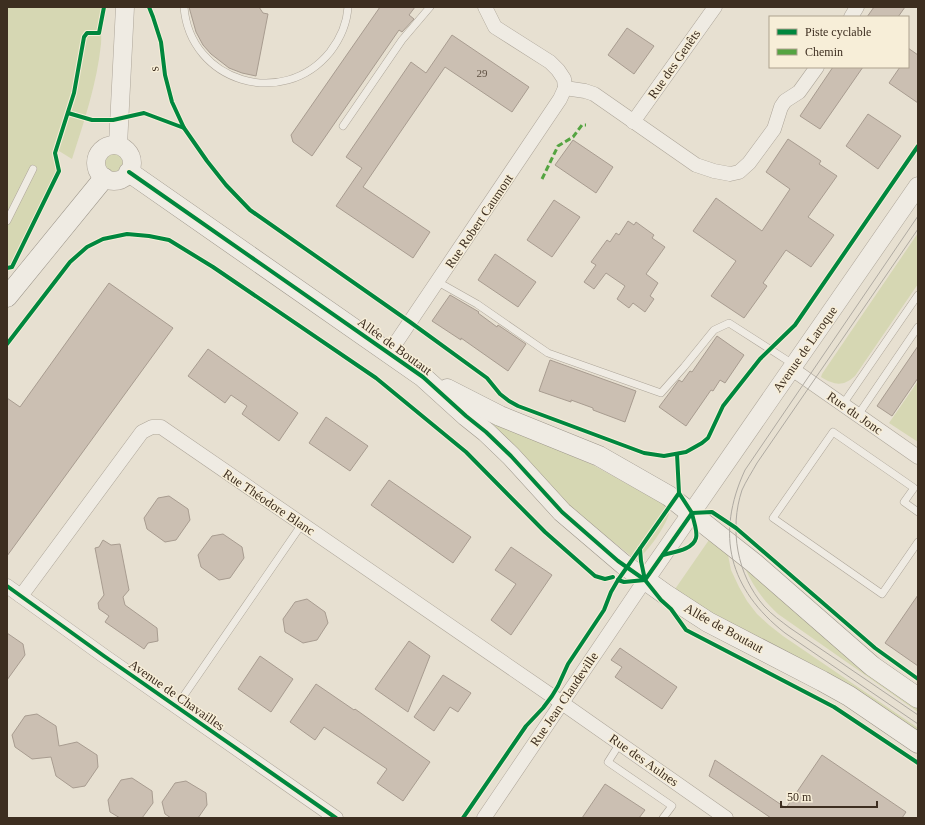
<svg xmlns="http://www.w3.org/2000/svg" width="925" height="825" viewBox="0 0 925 825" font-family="'Times New Roman',serif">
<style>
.green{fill:#d6d7b3}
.building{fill:#cbbfb2;stroke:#a89c90}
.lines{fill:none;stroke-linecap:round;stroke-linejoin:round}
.service-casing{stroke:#ada599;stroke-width:8}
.minor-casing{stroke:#ada599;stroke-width:15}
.tertiary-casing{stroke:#ada599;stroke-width:19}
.secondary-casing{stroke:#9c958a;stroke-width:21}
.service{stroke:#efebe3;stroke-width:7}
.minor{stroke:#efebe3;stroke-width:14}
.tertiary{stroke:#efebe3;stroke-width:18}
.secondary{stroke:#efebe3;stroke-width:20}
.tram{stroke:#afaaa2;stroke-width:1}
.quiet{stroke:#54a441;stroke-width:3;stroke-dasharray:6 3;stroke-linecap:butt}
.cycleway-casing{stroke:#f7eed8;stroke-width:6}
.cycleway{stroke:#00873e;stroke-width:4}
.labels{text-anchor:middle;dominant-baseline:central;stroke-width:3;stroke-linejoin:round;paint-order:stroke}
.number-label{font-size:11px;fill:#605244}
.street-label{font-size:13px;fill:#3d2e20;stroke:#f7eed8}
</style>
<rect width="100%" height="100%" fill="#e7e0d1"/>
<g class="green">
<path d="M7,7H102C100,19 102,32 101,44C97,83 84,122 72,159L59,151L56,158L59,171L12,267L7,268Z"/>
<circle cx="114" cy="162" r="11"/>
<path d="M918,233V284L855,376C843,387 834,385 821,377L822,374Z"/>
<polygon points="918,381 918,442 889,423"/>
<path d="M495,423L593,465L665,505L669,514C665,527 648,552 636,560L568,506L492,425Z"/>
<polygon points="711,537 727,550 731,570 739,587 747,601 757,614 769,625 783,636 918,728 918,735 711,615 673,592"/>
<path d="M745,568L918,705V712L778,614C763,600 753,586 745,568Z"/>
</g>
<g class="building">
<polygon points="189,7 259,7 263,13 268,14 256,76 242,73 229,68 211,54 203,45 196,32"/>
<polygon points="380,7 415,7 409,15 414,19 402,32 399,30 312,156 293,142 291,135"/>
<polygon points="874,7 905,7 898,17 867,17"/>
<polygon points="627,28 654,46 634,74 608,55"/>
<polygon points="452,35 529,87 512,112 445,67 399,134 363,187 430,232 413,258 336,206 362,168 346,157 411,62 426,73"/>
<polygon points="908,48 918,55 918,103 889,83 900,67 908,67"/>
<polygon points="833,67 863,67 820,129 800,116"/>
<polygon points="868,114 901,136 878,169 846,146"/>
<polygon points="788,139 821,161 819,164 837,176 808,217 834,235 811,267 786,250 763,283 767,286 744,318 711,296 736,261 693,231 716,198 762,231 790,189 766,172"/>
<polygon points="573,140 613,167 596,193 555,165"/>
<polygon points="554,200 580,217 552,257 527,240"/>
<polygon points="628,221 634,225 636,222 654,235 652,238 665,247 646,274 658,283 650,296 654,299 645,312 633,303 629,308 617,299 625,286 606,273 594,289 584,282 596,265 591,262 607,240 610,242 616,233 619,235"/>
<polygon points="495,254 536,282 518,307 478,280"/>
<polygon points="109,283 173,328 7,556 7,398 20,407"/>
<polygon points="450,295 479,312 478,313 497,327 498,325 526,344 508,371 461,338 461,340 432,321"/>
<polygon points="717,336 744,355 725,383 720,380 713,391 711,390 686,426 659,407 679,380 682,382 690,371 692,372"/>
<polygon points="918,346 918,378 892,416 877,406"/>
<polygon points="208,349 298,413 279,441 242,414 247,406 231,395 225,403 188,376"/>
<polygon points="550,360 636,391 625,422 593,410 593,408 571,400 571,402 539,391"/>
<polygon points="326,417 368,446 350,471 309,443"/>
<polygon points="389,480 471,537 453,563 371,505"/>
<polygon points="169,496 188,509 190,520 176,540 165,542 147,529 144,518 158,498"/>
<polygon points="223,534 242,547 244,558 230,578 219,580 201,567 198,555 212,536"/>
<polygon points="103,540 111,545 120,544 129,590 123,597 125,605 157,628 158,641 148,643 144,649 105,622 109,616 99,609 98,603 104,595 95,548 99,547"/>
<polygon points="511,547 552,575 511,635 491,620 516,584 495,570"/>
<polygon points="918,595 918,666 885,643"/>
<polygon points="307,599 325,612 328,623 317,640 303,643 285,632 283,619 295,602"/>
<polygon points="7,633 23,644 25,655 7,680"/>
<polygon points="409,641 430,656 408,712 375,689"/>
<polygon points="620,648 677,687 662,709 615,677 622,667 611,660"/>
<polygon points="260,656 293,679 271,712 238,689"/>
<polygon points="443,675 471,693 458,712 450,707 434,731 414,717"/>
<polygon points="316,684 354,710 355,709 430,762 403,801 377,783 387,769 324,727 315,740 290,722"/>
<polygon points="37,714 56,726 59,746 77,742 97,755 98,767 85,786 73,788 56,776 51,757 32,759 15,747 12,735 25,716"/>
<polygon points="822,755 906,812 902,818 771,818 709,776 715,760 786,808"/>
<polygon points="132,778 152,791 153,803 142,818 120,818 110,812 108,800 121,780"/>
<polygon points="186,781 206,793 207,805 198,818 171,818 165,814 162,802 175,783"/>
<polygon points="605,784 645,810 639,818 582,818"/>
</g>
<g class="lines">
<g class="service-casing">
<g id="service">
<path d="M184,7C190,82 283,110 330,52C340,39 347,23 348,7"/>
<polyline points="343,126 402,40 430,7"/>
<polyline points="7,221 33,169"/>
<polyline points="438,282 477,304 548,353 661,393 684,367 714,330 729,323 793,364"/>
<polyline points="843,404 918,295"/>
<polyline points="858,415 918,327"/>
<polyline points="918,512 904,502 914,488 833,432 773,518 882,594 918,542"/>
<polyline points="176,707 302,524"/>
<polyline points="620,743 608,762 672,806 663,818"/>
</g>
</g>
<g class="minor-casing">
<g id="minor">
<polyline points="485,7 495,27 550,62 558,70 564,79 565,88"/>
<polyline points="851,17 857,7"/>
<polyline points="565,88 585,91 594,94 696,165 714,171 730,174 739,172 749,163 774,129 781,107 785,101 799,92 817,67"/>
<polyline points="633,122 715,7"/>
<polyline points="389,353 560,99 565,88"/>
<polyline points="792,369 918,457"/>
<polyline points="7,586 104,656 336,818"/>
<polyline points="21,596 142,432 152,427 161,427 552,696 726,818"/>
<polyline points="484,818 645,580"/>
</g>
</g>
<g class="tertiary-casing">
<g id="tertiary">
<polyline points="118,145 125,7"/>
<circle cx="114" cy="163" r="18"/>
<polyline points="645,580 918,186"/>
</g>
</g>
<g class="secondary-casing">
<g id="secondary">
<polyline points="129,172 423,377 466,416 486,432 511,456 562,512 623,564 665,594 708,622 822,681 849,696 918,743"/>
<polyline points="7,297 104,178"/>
<polyline points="447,389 500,416 599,456 669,496 754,563 872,666 918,698"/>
</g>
</g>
<use href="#service" class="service"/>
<use href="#minor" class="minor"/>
<use href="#tertiary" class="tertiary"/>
<use href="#secondary" class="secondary"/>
<g class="tram">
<path d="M918,216L745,470C715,535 729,589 785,633L918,724"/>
<path d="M918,229L757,463C752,472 746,481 742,490C729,529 737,575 764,606C772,615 781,621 790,628L918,715"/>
</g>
<polyline class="quiet" points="542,179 558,146 573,137 582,125 586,125"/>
<g class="cycleway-casing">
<g id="cycleway">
<polyline points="149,7 153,17 161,42 165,75 172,102 184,128"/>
<polyline points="68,113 92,120 113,120 144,113 184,128 207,161 226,185 250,210 410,322 487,378 500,394 509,401 518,406 644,453 664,456 686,452 702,443 708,438 723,406 760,359 795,325 918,146"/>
<polyline points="129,172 423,377 466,416 486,432 511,456 562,512 618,561 645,580"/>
<polyline points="7,268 12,267 59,171 55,153 74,93 84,37 87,33 99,33 104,7"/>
<polyline points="7,344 70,262 87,247 103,239 127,234 149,236 169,240 213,267 376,378 466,452 545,532 595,576 605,579 613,577"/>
<polyline points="677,454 679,493 692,513 712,512 736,528 875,648 918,679"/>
<polyline points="640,549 641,561 645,580 661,600 671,609 686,630 834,707 918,763"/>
<path d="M663,555C673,552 693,550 696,538C698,531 693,520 692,513"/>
<polyline points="618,580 624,582 645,580 692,513"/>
<polyline points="7,586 104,656 336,818"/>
<polyline points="463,818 526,726 543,708 552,696 558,686 568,664 604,610 611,592 618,580 679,493"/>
</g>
</g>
<use href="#cycleway" class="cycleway"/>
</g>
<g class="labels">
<g class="number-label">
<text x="482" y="73">29</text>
</g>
<g class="street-label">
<text transform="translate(674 64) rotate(-55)">Rue des Genêts</text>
<text transform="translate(154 69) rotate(-97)">s</text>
<text transform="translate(479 221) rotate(-56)">Rue Robert Caumont</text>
<text transform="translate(395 346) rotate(36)">Allée de Boutaut</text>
<text transform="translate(805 349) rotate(-55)">Avenue de Laroque</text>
<text transform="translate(855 413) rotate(35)">Rue du Jonc</text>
<text transform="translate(269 502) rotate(34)">Rue Théodore Blanc</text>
<text transform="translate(724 628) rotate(29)">Allée de Boutaut</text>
<text transform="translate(177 695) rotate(35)">Avenue de Chavailles</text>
<text transform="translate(564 699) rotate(-56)">Rue Jean Claudeville</text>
<text transform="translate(644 760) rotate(35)">Rue des Aulnes</text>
</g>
</g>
<rect width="925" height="825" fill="none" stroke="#3d2e20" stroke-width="16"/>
<rect x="769" y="16" width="140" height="52" fill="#f7eed8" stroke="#ada18e"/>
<rect x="777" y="29" width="20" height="6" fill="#00873e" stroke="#ada18e"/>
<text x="805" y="36" font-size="12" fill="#3d2e20">Piste cyclable</text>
<rect x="777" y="49" width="20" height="6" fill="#54a441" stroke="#ada18e"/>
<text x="805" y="56" font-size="12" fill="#3d2e20">Chemin</text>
<path d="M781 801v6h96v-6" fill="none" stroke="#3d2e20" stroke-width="2"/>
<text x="787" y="801" font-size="12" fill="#3d2e20" stroke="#f7eed8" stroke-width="3" paint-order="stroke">50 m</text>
</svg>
